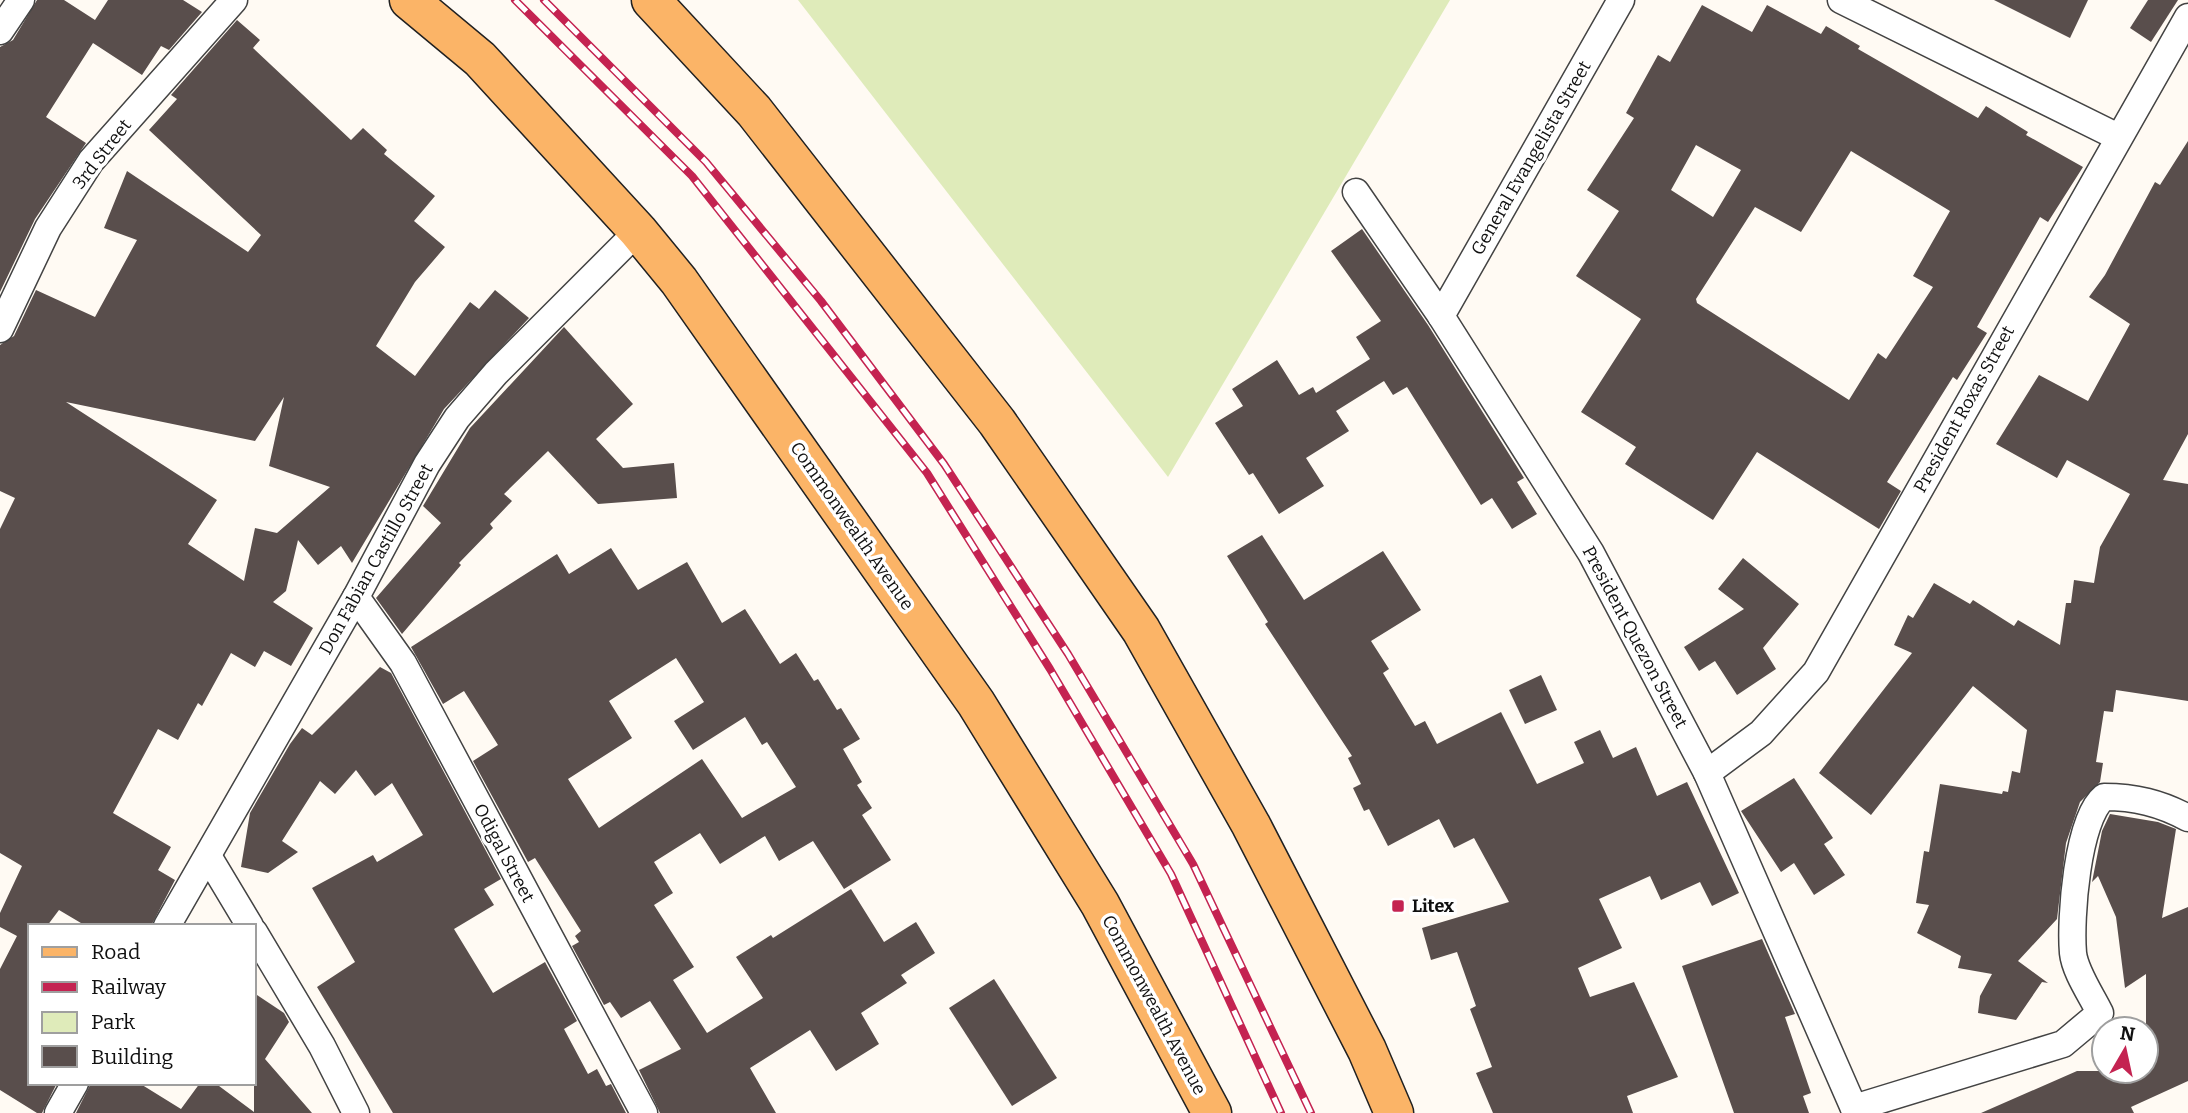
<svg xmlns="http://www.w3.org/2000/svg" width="2188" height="1113" viewBox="0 0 2188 1113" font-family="Bitter,serif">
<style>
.green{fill:#dfebba}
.building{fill:#594e4c;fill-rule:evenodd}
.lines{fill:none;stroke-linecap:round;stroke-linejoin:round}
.street-casing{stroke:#434343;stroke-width:29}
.primary-casing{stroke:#212121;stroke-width:41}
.street{stroke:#fff;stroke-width:26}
.primary{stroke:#fbb467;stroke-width:38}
.rail-casing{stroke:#c42351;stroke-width:8}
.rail{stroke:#fff;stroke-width:5;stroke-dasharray:16;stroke-linecap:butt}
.poi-dot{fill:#c42351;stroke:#fff;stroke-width:2.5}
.labels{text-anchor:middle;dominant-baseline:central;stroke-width:7;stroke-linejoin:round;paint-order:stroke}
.street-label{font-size:18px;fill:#101010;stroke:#fff}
.poi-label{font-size:18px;font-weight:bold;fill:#101010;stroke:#fff;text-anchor:start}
</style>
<rect width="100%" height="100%" fill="#fffaf3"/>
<polygon class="green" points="798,0 1450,0 1168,477"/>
<g class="building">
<polygon points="37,0 64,0 95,20 108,0 183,0 202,12 169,50 161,46 142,75 93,43 46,117 86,143 35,219 0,292 0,47 13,40"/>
<polygon points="1994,0 2088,0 2070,38"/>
<polygon points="2148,0 2178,0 2151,42 2130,28"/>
<path d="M1702,5L1752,32L1767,5L1821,34L1826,26L1860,46L1858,49L1978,118L1986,106L2028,132L2026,135L2083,167L2048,222L2040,217L1977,327L1987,333L1957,380L1953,377L1887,482L1901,491L1879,529L1757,452L1713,520L1625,464L1636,447L1581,412L1641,319L1576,276L1619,211L1587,190L1634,118L1626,113L1658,55L1670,62ZM1696,145L1741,170L1713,217L1671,190ZM1851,151L1950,211L1913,276L1933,287L1886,359L1878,353L1849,400L1697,303L1696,299L1755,207L1801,232Z"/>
<path d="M237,20L260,40L253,48L351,140L363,128L387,150L384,154L435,196L414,221L445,247L415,282L376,346L415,376L470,302L479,309L495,290L529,318L444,409L352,563L341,546L318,565L298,540L286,591L273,602L313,628L291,666L264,651L255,667L231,653L202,706L198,703L178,740L158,729L113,813L171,847L158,870L175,880L151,926H86L59,910L47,926H30V1083H57L42,1113H37L0,1090V969L17,936L0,927V913L22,866L0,853V529L15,498L0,491V345L14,336L36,290L95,317L137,240L104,228L127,171L248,252L261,235L149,130L177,99L171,95ZM284,397L269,466L330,487L277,533L255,528L244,581L188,544L217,500L66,402L255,441Z"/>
<polygon points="2188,141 2188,434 2163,480 2188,484 2188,701 2116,690 2113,712 2104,711 2096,762 2103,763 2100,782 2080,802 2066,843 2057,919 2018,961 2048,983 2042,982 2016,1020 1978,1013 1980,996 1992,974 1958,968 1961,956 1917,933 1929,905 1916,903 1924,851 1929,852 1940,784 2002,794 2003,791 2008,792 2012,771 2020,773 2027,730 1973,686 1871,815 1819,773 1912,653 1894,645 1908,615 1913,618 1934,583 1970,604 1973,600 2014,626 2018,620 2060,645 2066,603 2071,603 2074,580 2094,583 2100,547 2130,494 2067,460 2057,478 1996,444 2039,375 2088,401 2130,324 2089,297 2105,275 2155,182 2160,185"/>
<polygon points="1362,229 1428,325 1524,478 1517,482 1537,514 1512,529 1492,498 1481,505 1407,387 1393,395 1384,381 1336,411 1349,431 1306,458 1324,486 1279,514 1253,473 1249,475 1215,423 1243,406 1232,389 1277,360 1299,395 1313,387 1316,393 1370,359 1356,337 1381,321 1331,251"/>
<polygon points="564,327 633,404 596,439 623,468 674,463 677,498 598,504 548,451 504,494 512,501 490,524 493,528 459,563 461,565 402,634 376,598 441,523 423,506 470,428"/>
<polygon points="1262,535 1304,600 1383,551 1421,610 1371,641 1389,669 1383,673 1415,726 1425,721 1437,744 1501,712 1537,784 1584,763 1574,742 1600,730 1613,758 1636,747 1657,796 1687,782 1739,893 1712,906 1700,882 1661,900 1650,876 1599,899 1622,948 1578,968 1590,997 1634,982 1678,1077 1627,1096 1633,1113 1493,1113 1476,1073 1492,1067 1470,1009 1476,1006 1457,952 1431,960 1422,928 1509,902 1474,838 1454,848 1439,819 1388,846 1369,809 1364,811 1353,788 1361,784 1348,758 1352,756 1265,624 1268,622 1227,556"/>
<path d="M611,548L638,590L687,562L722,623L745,609L780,664L796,653L814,681L818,679L837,710L841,708L860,739L843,749L862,782L857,785L872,808L862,815L891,860L844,889L813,841L779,861L765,836L720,864L700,833L654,862L673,893L654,905L694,967L673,980L707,1033L763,998L736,957L771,935L773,938L851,889L884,942L916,922L935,953L901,975L907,983L861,1013L879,1044L836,1071L810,1030L750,1068L776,1113H660L639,1070L681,1049L650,1001L621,1018L610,1002L604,1005L572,946L579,942L575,936L581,931L535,858L528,862L473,761L498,745L464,691L443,704L411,647L557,554L569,574ZM676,658L704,702L674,721L693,750L745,717L762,745L767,742L796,787L742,818L702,759L599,828L568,779L632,738L609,701Z"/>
<polygon points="1743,558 1799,604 1763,648 1776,669 1737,695 1715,661 1699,671 1684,647 1744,609 1718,589"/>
<polygon points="380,667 391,673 501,879 484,889 494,905 454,929 493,993 545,962 577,1021 564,1029 588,1074 597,1069 606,1086 611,1084 626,1113 393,1113 317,987 355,962 312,888 373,855 377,862 423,835 392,783 375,796 356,770 335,794 320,781 282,841 298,852 268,873 241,867 250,813 290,744 302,728 312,735"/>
<polygon points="1541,675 1557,710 1525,724 1509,690"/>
<polygon points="1794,778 1833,838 1824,844 1845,875 1814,895 1794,863 1781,872 1741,811"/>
<polygon points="2110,814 2158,822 2176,829 2162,918 2188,907 2188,1081 2131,1107 2134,1113 1981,1113 2077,1071 2146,1071 2146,974 2125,988 2116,917 2098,876 2092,882 2102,831"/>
<polygon points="1762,939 1795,1014 1785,1017 1811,1093 1803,1096 1809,1113 1734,1113 1682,966"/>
<polygon points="994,979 1057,1078 1012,1106 949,1008"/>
<polygon points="254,993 284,1013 289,1022 265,1059 312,1113 76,1113 91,1083 139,1083 181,1109 200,1083 215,1083 254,1112"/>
</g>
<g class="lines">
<g class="street-casing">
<g id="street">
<polyline points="1841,0 2118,137"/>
<polyline points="0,31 21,0"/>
<polyline points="1356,192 1441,316 1591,553 1707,773 1856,1113"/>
<polyline points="1441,316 1621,0"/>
<polyline points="0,329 48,228 91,161 234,0"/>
<polyline points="356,597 403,663 644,1113"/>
<polyline points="1707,773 1761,733 1816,672 2188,17"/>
<polyline points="208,856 250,926"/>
<polyline points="167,926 356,597 427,464 457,418 496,373 638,231"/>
<polyline points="254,932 322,1046 356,1113"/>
<path d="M1854,1108L2063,1044L2100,1013C2092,996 2075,972 2073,953C2070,919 2077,819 2104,797C2135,797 2160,803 2188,818"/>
<polyline points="58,1113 75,1083"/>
</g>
</g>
<g class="primary-casing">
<g id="primary">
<polyline points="409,0 480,59 638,231 679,281 976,703 1100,904 1212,1113"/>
<polyline points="651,0 754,111 997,422 1141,630 1251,825 1367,1050 1394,1113"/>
</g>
</g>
<use href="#street" class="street"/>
<use href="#primary" class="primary"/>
<g class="rail-casing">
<g id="rail">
<polyline points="515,0 692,176 927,473 1050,669 1171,874 1281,1113"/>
<polyline points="544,0 706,162 821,301 944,464 1068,654 1193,864 1311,1113"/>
</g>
</g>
<use href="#rail" class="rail"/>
</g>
<rect class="poi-dot" x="1391" y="899" width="14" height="14" rx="3.5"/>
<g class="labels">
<g class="street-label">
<text transform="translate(102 154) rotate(-52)">3rd Street</text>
<text transform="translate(1531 158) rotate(-60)">General Evangelista Street</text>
<text transform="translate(1964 409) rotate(-61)">President Roxas Street</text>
<text transform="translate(852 526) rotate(55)">Commonwealth Avenue</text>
<text transform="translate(376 559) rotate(-61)">Don Fabian Castillo Street</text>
<text transform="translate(1635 637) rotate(62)">President Quezon Street</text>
<text transform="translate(504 853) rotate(62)">Odigal Street</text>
<text transform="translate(1154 1005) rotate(62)">Commonwealth Avenue</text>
</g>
<g class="poi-label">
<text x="1412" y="906">Litex</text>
</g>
</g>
<rect x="28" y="924" width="228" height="161" fill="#ffffff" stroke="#9f9f9f" stroke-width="2"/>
<rect x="42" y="947" width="35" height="10" fill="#fbb467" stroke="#9f9f9f" stroke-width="2"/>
<text x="91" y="959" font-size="21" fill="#101010">Road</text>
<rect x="42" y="982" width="35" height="10" fill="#c42351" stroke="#9f9f9f" stroke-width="2"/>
<text x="91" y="994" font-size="21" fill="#101010">Railway</text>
<rect x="42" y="1012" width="35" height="21" fill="#dfebba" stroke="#9f9f9f" stroke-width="2"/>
<text x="91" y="1029" font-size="21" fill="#101010">Park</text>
<rect x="42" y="1046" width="35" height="21" fill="#594e4c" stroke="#9f9f9f" stroke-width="2"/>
<text x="91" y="1064" font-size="21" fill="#101010">Building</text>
<g transform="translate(2125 1050) rotate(9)"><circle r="33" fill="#ffffff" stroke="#9f9f9f" stroke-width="2"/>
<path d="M0-5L12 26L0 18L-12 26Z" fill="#c42351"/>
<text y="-10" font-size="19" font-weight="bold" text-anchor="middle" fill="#101010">N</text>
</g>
</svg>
